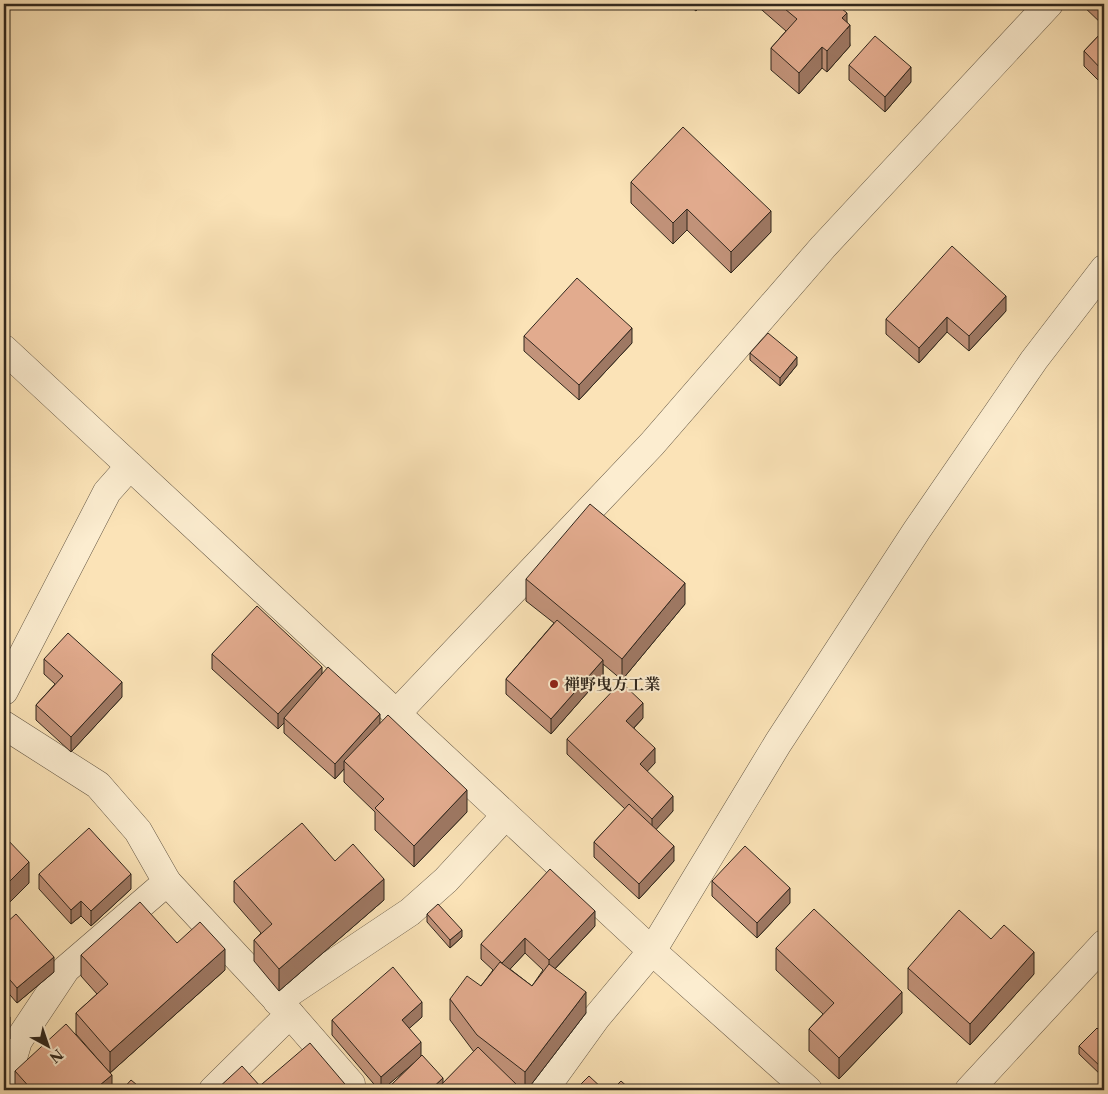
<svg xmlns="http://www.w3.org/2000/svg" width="1108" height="1094" viewBox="0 0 1108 1094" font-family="'Libre Caslon Text','Noto Serif JP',serif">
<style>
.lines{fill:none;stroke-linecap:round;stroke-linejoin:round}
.minor-casing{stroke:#635644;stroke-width:29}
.minor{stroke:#fcedd0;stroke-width:28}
.wall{fill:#c2937a;stroke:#30271d;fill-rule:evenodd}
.shaded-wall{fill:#9e7863;stroke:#30271d}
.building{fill:#e2ab8e;stroke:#30271d}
.poi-dot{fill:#8f2418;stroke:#fcedd0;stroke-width:2}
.labels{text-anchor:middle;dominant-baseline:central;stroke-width:4;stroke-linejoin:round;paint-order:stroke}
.poi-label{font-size:16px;font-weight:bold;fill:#30271d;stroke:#fcedd0;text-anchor:start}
</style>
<rect width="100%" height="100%" fill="#fbe3b7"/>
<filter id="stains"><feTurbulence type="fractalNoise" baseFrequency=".004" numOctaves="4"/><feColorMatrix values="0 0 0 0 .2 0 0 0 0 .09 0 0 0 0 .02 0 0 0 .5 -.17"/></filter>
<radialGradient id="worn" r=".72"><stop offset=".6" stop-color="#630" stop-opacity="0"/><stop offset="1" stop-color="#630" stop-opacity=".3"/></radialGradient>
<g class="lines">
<g class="minor-casing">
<g id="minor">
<polyline points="4,349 652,951 808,1090"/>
<polyline points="4,691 107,492 130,466"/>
<polyline points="396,714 652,444 823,247 1049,4"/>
<polyline points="4,725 98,785 138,831 167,882 66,969 18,1041 4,1088"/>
<polyline points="167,882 290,1014 351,1084"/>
<polyline points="277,1001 410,912 446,880 505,816"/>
<polyline points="213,1090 290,1014"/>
<polyline points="544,1090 596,1018 652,951 778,743 917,530 1034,360 1104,269"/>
<polyline points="969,1090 1104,944"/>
</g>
</g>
<use href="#minor" class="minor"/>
</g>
<g class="wall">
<polygon points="687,4 703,4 696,11"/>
<polygon points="755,4 836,4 847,22 850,46 827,72 822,68 799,94 771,70 771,48 786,31"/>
<polygon points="1081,4 1104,4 1104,26"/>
<polygon points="1104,30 1104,86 1084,66 1084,51"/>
<polygon points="849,65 911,82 885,112 849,80"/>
<polygon points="631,182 771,232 731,273 687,230 673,244 631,203"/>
<polygon points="1006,311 969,351 947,332 919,363 886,334 886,319"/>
<polygon points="524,336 632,343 579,400 524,351"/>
<polygon points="750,353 797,365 780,386 750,360"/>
<polygon points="526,579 685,604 622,680 603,664 603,675 551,734 506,694 506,679 554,623 526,601"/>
<polygon points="212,654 322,674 380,723 467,812 414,867 375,830 375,812 344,782 344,769 335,779 284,733 284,723 278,729 212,669"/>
<polygon points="44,659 122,697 71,752 36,720 36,705 55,684 44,674"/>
<polygon points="643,718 634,728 655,763 647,771 673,811 656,829 674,861 639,899 594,857 594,842 625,809 567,754 567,739"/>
<polygon points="335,861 384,900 279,991 254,961 254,940 261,933 234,902 234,881"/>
<polygon points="39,874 131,889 91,926 81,916 71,924 39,889"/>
<polygon points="712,881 790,903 757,938 712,896"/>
<polygon points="427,914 462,937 450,948 427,922"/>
<polygon points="4,925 54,972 17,1003 4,988"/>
<path d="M595,926L555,969L586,1013L527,1090H521L518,1087V1090H386L420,1057L382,1090H379L332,1035V1020L422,1017L409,1028L421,1056L443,1083L474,1052L450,1020V999L481,986L493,970L481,959V944ZM525,953L543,970L532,986L510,969Z"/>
<polygon points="991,939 1034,974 970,1045 908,989 908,968"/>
<polygon points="177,943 225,970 110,1073 76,1034 76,1013 97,994 81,976 81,955"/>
<polygon points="776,948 902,1013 839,1079 809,1051 809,1029 823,1014 776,970"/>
<polygon points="1104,1035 1103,1077 1079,1054 1079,1046"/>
<polygon points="15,1071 112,1090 19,1090 15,1086"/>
</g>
<g class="shaded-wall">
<polygon points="696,4 703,4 696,11"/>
<polygon points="847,13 847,29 850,25 850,46 827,72 827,51 842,18"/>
<polygon points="822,47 822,68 799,94 799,73"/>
<polygon points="911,67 911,82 885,112 885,97"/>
<polygon points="687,209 687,230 673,244 673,223"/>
<polygon points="771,211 771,232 731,273 731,252"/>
<polygon points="1006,296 1006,311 969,351 969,336"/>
<polygon points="947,317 947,332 919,363 919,348"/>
<polygon points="632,328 632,343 579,400 579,385"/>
<polygon points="797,357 797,365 780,386 780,378"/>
<polygon points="685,583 685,604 622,680 622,659"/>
<polygon points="603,660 603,675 551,734 551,719"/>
<polygon points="322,667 322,682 284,718 284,723 278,729 278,714"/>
<polygon points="122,682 122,697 71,752 71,737"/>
<polygon points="643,703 643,718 626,736 626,721"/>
<polygon points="380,714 380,728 344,761 344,769 335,779 335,764"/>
<polygon points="655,748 655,763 640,779 640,764"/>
<polygon points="467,790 467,812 414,867 414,846"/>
<polygon points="673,796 673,811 652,834 652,819"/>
<polygon points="674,846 674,861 639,899 639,884"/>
<polygon points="29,862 29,883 4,908 4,887"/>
<polygon points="131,874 131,889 91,926 91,911"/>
<polygon points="384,879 384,900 279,991 279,969"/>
<polygon points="790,888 790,903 757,938 757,923"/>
<polygon points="81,901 81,916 71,924 71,910"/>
<polygon points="595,911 595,926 549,975 549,960"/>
<polygon points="462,930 462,937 450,948 450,940"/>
<polygon points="525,938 525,953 502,978 502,963"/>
<polygon points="225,949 225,970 110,1073 110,1052"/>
<polygon points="1034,952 1034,974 970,1045 970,1024"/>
<polygon points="54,957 54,972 17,1003 17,988"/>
<polygon points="586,992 586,1013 527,1090 525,1090 525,1072"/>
<polygon points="902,992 902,1013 839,1079 839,1058"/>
<polygon points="422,1002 422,1017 402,1035 402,1020"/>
<polygon points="10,1017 10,1039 4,1044 4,1023"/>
<polygon points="421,1042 421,1057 382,1090 381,1090 381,1077"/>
<polygon points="1104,1068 1104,1075 1103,1077 1103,1069"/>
<polygon points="112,1075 112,1090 94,1090"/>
<polygon points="443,1078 443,1090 430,1090"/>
</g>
<g class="building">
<polygon points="779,4 836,4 847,13 842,18 850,25 827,51 822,47 799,73 771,48 797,19"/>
<polygon points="1097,4 1104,4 1104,11"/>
<polygon points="1104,30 1104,72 1084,51"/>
<polygon points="875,36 911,67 885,97 849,65"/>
<polygon points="683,127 771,211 731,252 687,209 673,223 631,182"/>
<polygon points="952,246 1006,296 969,336 947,317 919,348 886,319"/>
<polygon points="577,278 632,328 579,385 524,336"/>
<polygon points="768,333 797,357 780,378 750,353"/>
<polygon points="590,504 685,583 622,659 526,579"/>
<polygon points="257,606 322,667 278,714 212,654"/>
<polygon points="557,620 603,660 551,719 506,679"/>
<polygon points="68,633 122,682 71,737 36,705 63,676 44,659"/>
<polygon points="328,667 380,714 335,764 284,718"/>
<polygon points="621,682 643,703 626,721 655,748 640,764 673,796 652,819 567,739"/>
<polygon points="388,715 467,790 414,846 375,808 384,799 344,761"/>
<polygon points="629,804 674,846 639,884 594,842"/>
<polygon points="302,823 335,861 353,844 384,879 279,969 254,940 272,924 234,881"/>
<polygon points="89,828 131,874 91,911 81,901 71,910 39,874"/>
<polygon points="4,836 29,862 4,887"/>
<polygon points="745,846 790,888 757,923 712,881"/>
<polygon points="550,869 595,911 549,960 525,938 502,963 481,944"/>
<polygon points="140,902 177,943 200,922 225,949 110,1052 76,1013 108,984 81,955"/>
<polygon points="438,904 462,930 450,940 427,914"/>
<polygon points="814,909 902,992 839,1058 809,1029 834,1003 776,948"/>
<polygon points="959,910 991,939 1004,925 1034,952 970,1024 908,968"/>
<polygon points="16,914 54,957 17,988 4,973 4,925"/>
<polygon points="500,962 532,986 549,964 586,992 525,1072 477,1035 450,999 467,976 481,986"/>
<polygon points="393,967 422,1002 402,1020 421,1042 381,1077 332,1020"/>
<polygon points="4,1010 10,1017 4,1023"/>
<polygon points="66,1024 112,1075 94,1090 32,1090 15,1071"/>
<polygon points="1097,1028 1104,1035 1104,1068 1103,1069 1079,1046"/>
<polygon points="310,1043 350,1090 255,1090"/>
<polygon points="478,1047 518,1086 513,1090 436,1090"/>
<polygon points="422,1055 443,1078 430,1090 386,1090"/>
<polygon points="242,1066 260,1086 255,1090 216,1090"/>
<polygon points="589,1076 604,1090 575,1090"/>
<polygon points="131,1080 143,1090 122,1090"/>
<polygon points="621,1081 631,1090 612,1090"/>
</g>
<circle class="poi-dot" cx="554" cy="684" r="5"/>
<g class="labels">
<g class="poi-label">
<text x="564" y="684">禅野曳方工業</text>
</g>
</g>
<rect width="1108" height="1094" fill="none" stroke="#fbe3b7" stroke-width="20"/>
<rect x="5" y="5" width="1098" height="1084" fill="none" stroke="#30271d" stroke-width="2.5"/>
<rect x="10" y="10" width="1088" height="1074" fill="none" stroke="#30271d"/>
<g transform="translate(48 1046) rotate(140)" stroke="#fcedd0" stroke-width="4" paint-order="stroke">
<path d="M0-4L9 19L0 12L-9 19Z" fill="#30271d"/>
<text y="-8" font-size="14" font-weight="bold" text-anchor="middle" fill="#30271d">N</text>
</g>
<rect width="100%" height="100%" filter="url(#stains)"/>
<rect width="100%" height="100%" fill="url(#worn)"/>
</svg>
